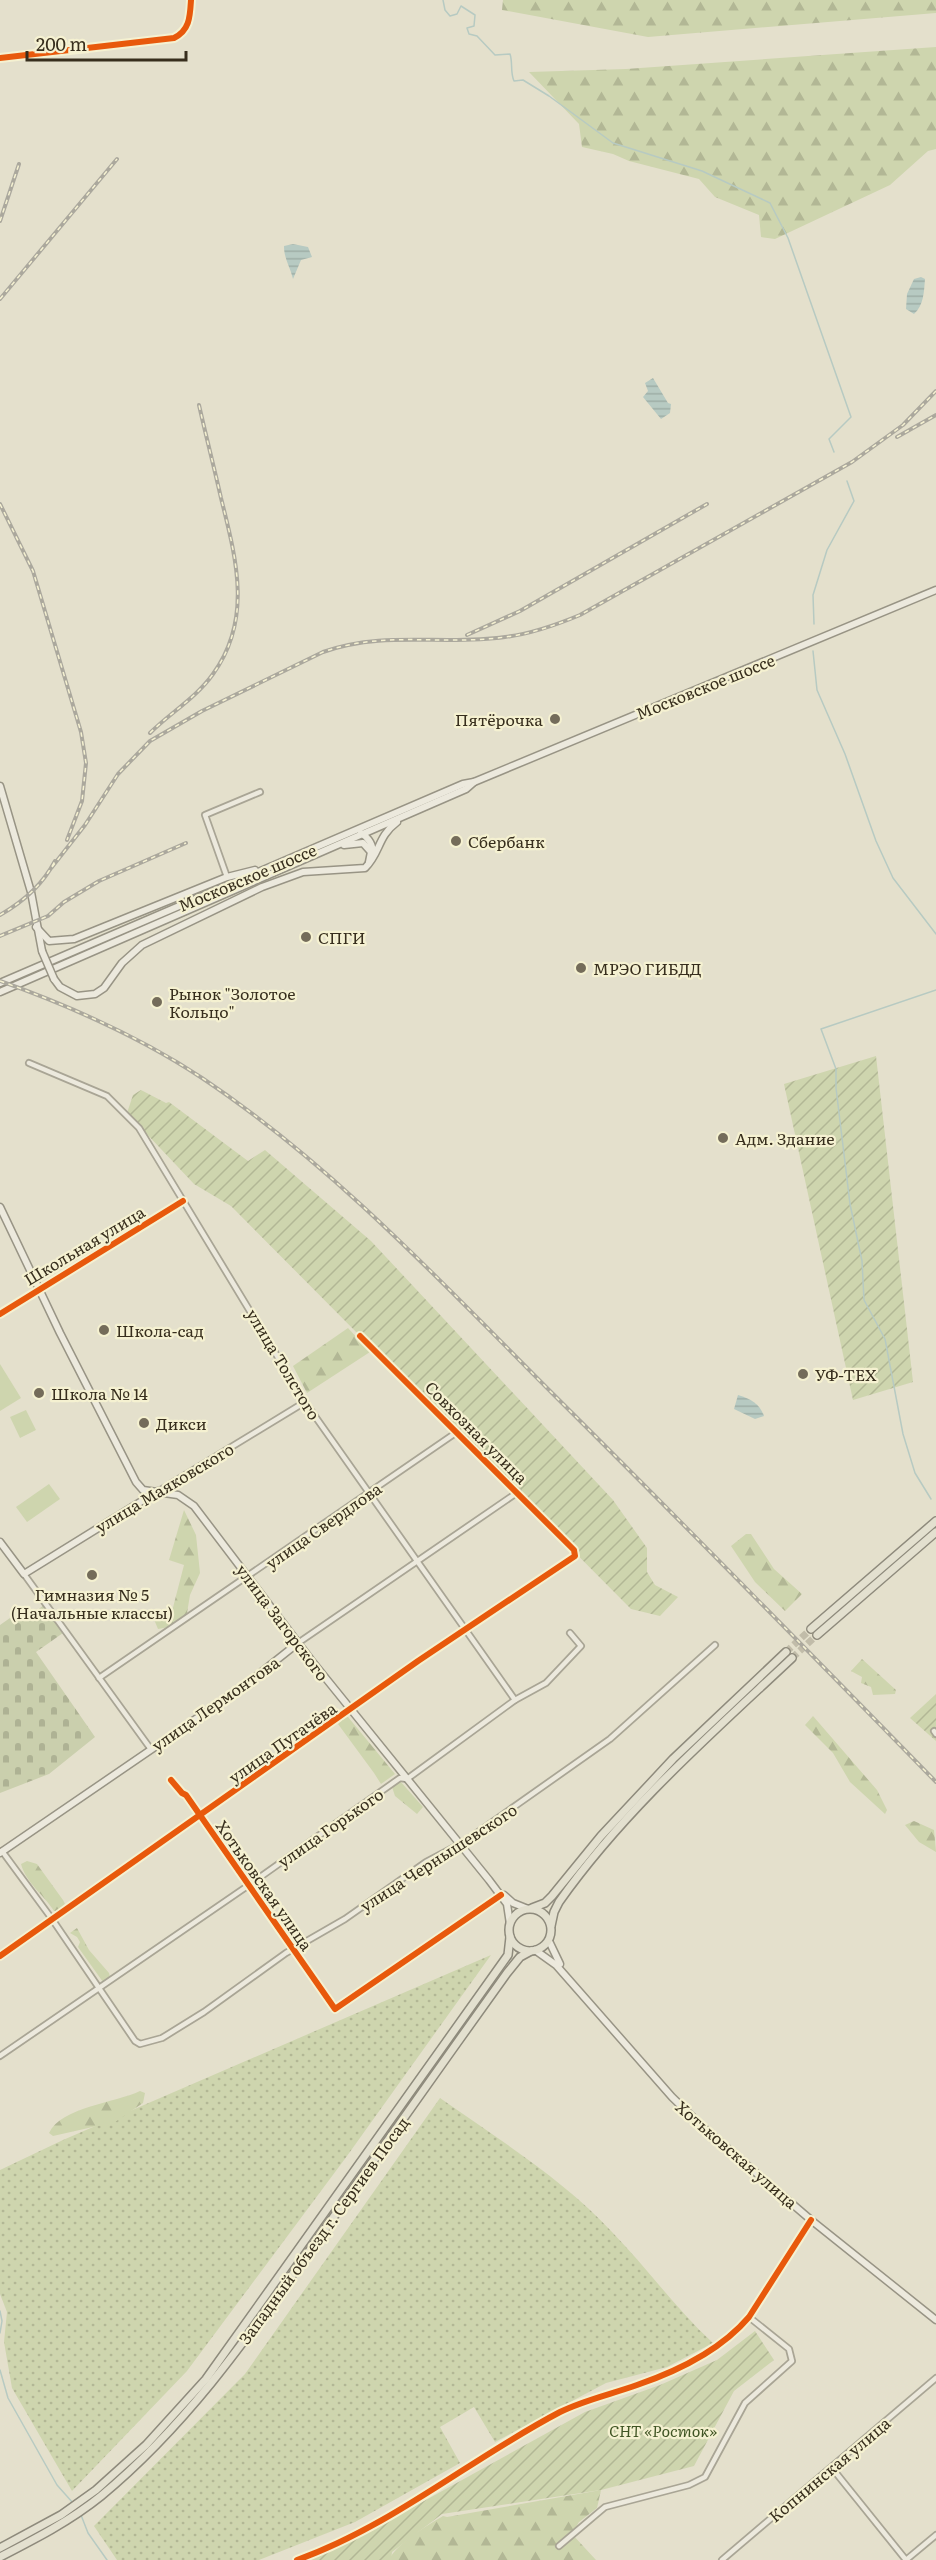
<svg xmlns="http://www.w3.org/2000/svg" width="936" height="2560" viewBox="0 0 936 2560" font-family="Literata,serif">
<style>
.grass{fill:url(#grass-dots)}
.forest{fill:url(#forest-firs)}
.cemetery{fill:url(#cemetery-stones)}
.park{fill:#ced5ae}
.garden{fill:url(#garden-furrows)}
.water{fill:url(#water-rules)}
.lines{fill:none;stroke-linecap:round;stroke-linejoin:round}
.stream{stroke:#b7cac2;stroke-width:1.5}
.primary-tunnel{stroke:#c1bca9;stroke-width:7;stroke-dasharray:7 3.5;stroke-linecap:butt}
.street-casing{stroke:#a9a595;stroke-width:8}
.secondary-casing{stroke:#989485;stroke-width:9}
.primary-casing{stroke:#8e8a7c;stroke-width:10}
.street{stroke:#ece9dd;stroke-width:4.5}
.secondary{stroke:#ece9dd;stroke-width:6}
.primary{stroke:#e3e0cf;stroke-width:7}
.rail-casing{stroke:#aba89d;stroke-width:4}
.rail{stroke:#f5f1d1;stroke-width:1.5;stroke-dasharray:4.5;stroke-linecap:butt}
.secondary-bridge-casing{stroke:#989485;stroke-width:9;stroke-linecap:butt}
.secondary-bridge{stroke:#ece9dd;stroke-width:6}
.cycleway-casing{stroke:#f5f1d1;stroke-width:10}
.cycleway{stroke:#e8590c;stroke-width:6}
.poi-dot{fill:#746c5a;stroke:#f5f1d1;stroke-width:2}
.labels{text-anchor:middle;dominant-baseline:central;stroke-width:4.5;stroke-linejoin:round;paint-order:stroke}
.street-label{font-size:16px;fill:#372e1d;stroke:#f5f1d1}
.poi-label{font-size:16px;fill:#372e1d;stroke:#f5f1d1;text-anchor:start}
.park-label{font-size:16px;font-style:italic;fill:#3f5423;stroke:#f5f1d1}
</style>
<defs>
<pattern id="grass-dots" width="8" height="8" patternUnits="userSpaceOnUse" patternTransform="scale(1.5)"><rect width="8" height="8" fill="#ced5ae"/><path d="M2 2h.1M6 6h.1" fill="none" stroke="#b2b795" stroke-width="1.8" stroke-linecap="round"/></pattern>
<pattern id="forest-firs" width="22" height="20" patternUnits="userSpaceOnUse" patternTransform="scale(1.5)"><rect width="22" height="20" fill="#ced5ae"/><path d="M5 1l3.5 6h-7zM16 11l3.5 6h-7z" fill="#b2b795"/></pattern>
<pattern id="cemetery-stones" width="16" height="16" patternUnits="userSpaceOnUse" patternTransform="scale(1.5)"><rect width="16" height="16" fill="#cacfad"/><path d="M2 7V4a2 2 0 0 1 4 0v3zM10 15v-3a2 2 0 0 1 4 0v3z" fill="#aeb294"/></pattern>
<pattern id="garden-furrows" width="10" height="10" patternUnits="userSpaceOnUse" patternTransform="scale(1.5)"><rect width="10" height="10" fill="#ced5ae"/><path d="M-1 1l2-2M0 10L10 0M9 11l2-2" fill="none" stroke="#b2b795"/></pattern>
<pattern id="water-rules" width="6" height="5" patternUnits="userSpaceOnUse" patternTransform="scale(1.5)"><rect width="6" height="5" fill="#b7cac2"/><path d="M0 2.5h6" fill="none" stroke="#9eaea6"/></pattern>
</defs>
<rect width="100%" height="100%" fill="#e4e0cc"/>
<g class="grass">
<polygon points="491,1955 347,2156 187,2371 72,2491 12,2388 4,2342 7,2312 0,2294 0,2170 63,2140"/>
<path d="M440,2098C498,2139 563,2179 612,2232C647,2268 676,2309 713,2343L667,2367L606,2383L495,2442L474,2407L440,2427L460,2463L355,2522L259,2560H117L94,2526L245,2374Z"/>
</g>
<g class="forest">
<polygon points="503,0 936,0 936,13 648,37 502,10"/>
<polygon points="936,47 936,149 928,151 890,185 775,239 761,237 759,215 715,197 699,179 629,161 613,154 582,147 579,124 529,72 626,69"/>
<polygon points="348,1328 370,1352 307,1393 293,1366"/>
<polygon points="184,1510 196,1535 200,1573 190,1595 187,1613 169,1627 158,1629 153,1617 155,1615 170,1619 184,1565 169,1560"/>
<polygon points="746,1534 751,1534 774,1569 802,1594 785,1611 755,1582 731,1546"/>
<polygon points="862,1659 896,1690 895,1694 873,1695 871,1687 861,1683 862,1677 851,1671"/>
<polygon points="813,1716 877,1790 887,1810 885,1814 850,1782 833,1753 805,1725"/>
<polygon points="345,1717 348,1717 395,1774 381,1784 374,1773 338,1724"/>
<polygon points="400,1781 423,1807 417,1814 395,1796 392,1787"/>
<polygon points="914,1821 934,1830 936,1852 919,1842 905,1825"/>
<path d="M27,1861L37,1864L63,1900L65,1904L58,1911H54C44,1895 26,1883 21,1864Z"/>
<polygon points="77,1928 89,1950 109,1973 110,1977 103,1982 78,1947 80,1942 77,1937 70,1933"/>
<path d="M140,2091L145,2093L143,2103L115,2122L53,2136L49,2133C61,2107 115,2103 140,2091Z"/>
<path d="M601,2490L597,2508L579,2522L572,2534L596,2560H389C396,2544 429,2524 443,2516L447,2517Z"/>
</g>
<polygon class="cemetery" points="43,1606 63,1633 36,1652 95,1737 49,1774 0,1793 0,1625 10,1618 21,1621"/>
<g class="park">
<polygon points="0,1364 21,1398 0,1411"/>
<polygon points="26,1410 36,1430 20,1438 10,1417"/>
<polygon points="49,1484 60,1499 27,1522 16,1507"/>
</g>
<g class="garden">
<polygon points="876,1056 913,1382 853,1400 784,1084"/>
<polygon points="141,1090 166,1103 169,1102 248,1161 265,1150 371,1241 613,1500 647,1548 647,1572 655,1585 678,1597 660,1616 631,1609 231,1206 194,1184 127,1113 133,1095"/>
<polygon points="936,1694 936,1741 910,1718"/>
<polygon points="755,2331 774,2360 734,2391 694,2466 601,2490 442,2514 392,2552 391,2560 305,2560 377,2527 585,2412 660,2385 717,2360"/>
</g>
<g class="water">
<path d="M293,244L308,247L312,257L301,260L293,279C290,266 284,259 284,246Z"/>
<path d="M921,277L925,279C924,291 924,305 914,314L906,309L907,294L914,279Z"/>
<polygon points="653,378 668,403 671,404 670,413 661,419 643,397 648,391 645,383"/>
<path d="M738,1395C751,1399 759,1403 764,1416L755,1419L734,1409Z"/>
</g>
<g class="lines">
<g class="stream">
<path d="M443,0L445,10L450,16L457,14L461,6L475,15L474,26L467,28L469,34L477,36L495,55L510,54C513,63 510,72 514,81L523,80L549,96L613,143L702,171L770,203L788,238L851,417L829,439L834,452"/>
<polyline points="814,624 813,595 827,550 854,501 847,481"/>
<polyline points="813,651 817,690 845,754 876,841 893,878 936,934"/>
<polyline points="931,1499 915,1473 903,1434 885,1339 864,1300 862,1261 850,1204 836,1088 836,1069 821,1029 936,990"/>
<polyline points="0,2311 2,2321 0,2333"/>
<polyline points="0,2370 8,2398 57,2485 73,2503"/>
<polyline points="81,2515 88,2533 107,2560"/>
</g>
<g class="primary-tunnel">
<polyline points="786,1652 811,1629"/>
<polyline points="792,1658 817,1635"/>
</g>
<g class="street-casing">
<g id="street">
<path d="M0,58L174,38C190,30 190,16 191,0"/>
<polyline points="227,877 205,815 260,792"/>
<polyline points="29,1063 107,1096 139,1128 305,1402 515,1700"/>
<polyline points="0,1314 183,1201"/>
<polyline points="159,1491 305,1402"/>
<polyline points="24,1574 150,1748"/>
<polyline points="298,1643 518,1492"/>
<polyline points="99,1678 457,1432"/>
<polyline points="934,1731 936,1734"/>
<polyline points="171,1780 182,1793 186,1795 335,2009 501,1895"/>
<polyline points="2,1851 52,1919 135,2041 140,2044 162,2038 204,2012 286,1953 345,1919 426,1862 464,1842 610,1739 715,1645"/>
<polyline points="0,1956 418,1661 575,1556 574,1550 360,1336"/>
<polyline points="0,2056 249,1885 400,1778 407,1779 515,1700 546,1683 581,1646 570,1633"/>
<polyline points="832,2468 906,2560"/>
<polyline points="559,2546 605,2507 689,2485 705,2477 745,2403 792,2361 789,2349 749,2317"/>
<path d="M297,2560C394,2525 470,2459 560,2412C584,2400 612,2394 637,2385C678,2371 721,2350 749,2317L811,2220"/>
<polyline points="722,2560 936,2378"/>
<polyline points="906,2560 936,2535"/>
</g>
</g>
<g class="secondary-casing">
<g id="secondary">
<polyline points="0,786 31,892 42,951"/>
<path d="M361,833C369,838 373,844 373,854"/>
<polyline points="344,845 363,843 371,852 369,862"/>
<polyline points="36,927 49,941 74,939 227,877 255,870"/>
<path d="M54,979L60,987L77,996L95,994L104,988L122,963L142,945L262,887L303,872L365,868C381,852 377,837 397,822"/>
<polyline points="0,983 463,784 474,782 936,590"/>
<polyline points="0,992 466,789 474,782"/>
<polyline points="0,1207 60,1333 136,1482 143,1490 178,1495 194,1506 311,1660 489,1880 507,1904 510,1924"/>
<polyline points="0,1542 24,1574 158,1491"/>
<polyline points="0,1853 244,1686 298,1643"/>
<polyline points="504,1895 513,1903 528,1909"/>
<polyline points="549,1941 560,1964"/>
<polyline points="535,1950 556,1965 672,2097 705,2129 811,2220 936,2320"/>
</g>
</g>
<g class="primary-casing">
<g id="primary">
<polyline points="811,1629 936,1521"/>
<polyline points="817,1635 936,1532"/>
<polyline points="532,1908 545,1903 552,1896 601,1836 673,1759 786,1652"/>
<circle cx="530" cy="1930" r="21"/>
<path d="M551,1926L554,1912L559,1902C624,1810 710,1735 792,1658"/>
<polyline points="0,2548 61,2515 96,2490 146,2445 206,2379 508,1955 510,1937"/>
<path d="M0,2557C35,2539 70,2521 101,2496C192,2421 257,2324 325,2229C386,2143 446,2058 507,1973L520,1957L531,1951"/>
</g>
</g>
<use href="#street" class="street"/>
<use href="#secondary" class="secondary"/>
<use href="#primary" class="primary"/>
<g class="rail-casing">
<g id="rail">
<polyline points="0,221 19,164"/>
<polyline points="0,299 117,159"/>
<polyline points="897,437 936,415"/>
<polyline points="0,504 33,571 81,732 86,763 82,801 67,840"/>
<polyline points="467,635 520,611 707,504"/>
<path d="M150,733C170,713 196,698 213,674C253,619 236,558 221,498C214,467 206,436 199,405"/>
<path d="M52,867L85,825L118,774L150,741L202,711L323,652C386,630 442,646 505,637C531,634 556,625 580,615L852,462L903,425L936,391"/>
<path d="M0,915C23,902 43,884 55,861"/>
<polyline points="0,936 48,916 64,902 99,881 186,843"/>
<path d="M0,981C70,1006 140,1037 202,1078C334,1166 443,1284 554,1395C683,1523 809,1652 936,1782"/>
</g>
</g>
<use href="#rail" class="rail"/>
<g class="secondary-bridge-casing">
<polyline id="secondary-bridge" points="42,951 54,979"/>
</g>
<use href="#secondary-bridge" class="secondary-bridge"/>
<g class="cycleway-casing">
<g id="cycleway">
<path d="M0,58L174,38C190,30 190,16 191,0"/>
<polyline points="0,1314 183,1201"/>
<polyline points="171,1780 182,1793 186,1795 335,2009 501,1895"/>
<polyline points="0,1956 418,1661 575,1556 574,1550 360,1336"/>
<path d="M297,2560C394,2525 470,2459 560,2412C584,2400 612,2394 637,2385C678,2371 721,2350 749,2317L811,2220"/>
</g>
</g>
<use href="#cycleway" class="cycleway"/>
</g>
<g class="poi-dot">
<circle cx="555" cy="719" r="6"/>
<circle cx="456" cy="841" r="6"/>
<circle cx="306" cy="937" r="6"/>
<circle cx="581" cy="968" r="6"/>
<circle cx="157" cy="1002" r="6"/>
<circle cx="723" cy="1138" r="6"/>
<circle cx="104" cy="1330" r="6"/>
<circle cx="803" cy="1374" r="6"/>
<circle cx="39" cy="1393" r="6"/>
<circle cx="144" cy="1423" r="6"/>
<circle cx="92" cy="1575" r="6"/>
</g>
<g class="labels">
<g class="street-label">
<text transform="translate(705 686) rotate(-22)">Московское шоссе</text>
<text transform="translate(247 877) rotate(-23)">Московское шоссе</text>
<text transform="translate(84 1245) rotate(-31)">Школьная улица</text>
<text transform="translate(284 1364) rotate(59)">улица Толстого</text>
<text transform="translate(477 1432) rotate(45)">Совхозная улица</text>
<text transform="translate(164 1487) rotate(-31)">улица Маяковского</text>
<text transform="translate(323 1525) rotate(-35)">улица Свердлова</text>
<text transform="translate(283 1622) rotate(53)">улица Загорского</text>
<text transform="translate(215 1703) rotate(-35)">улица Лермонтова</text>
<text transform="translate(282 1742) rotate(-35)">улица Пугачёва</text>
<text transform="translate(330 1827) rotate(-35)">улица Горького</text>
<text transform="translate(438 1857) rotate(-33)">улица Чернышевского</text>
<text transform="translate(265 1885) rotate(55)">Хотьковская улица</text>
<text transform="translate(737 2154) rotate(41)">Хотьковская улица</text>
<text transform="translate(323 2230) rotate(-54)">Западный объезд г. Сергиев Посад</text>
<text transform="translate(829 2469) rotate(-40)">Копнинская улица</text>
</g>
<g class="poi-label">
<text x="543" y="719" text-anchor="end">Пятёрочка</text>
<text x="468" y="841">Сбербанк</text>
<text x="318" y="937">СПГИ</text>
<text x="593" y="968">МРЭО ГИБДД</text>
<text x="169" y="993">Рынок "Золотое<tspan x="169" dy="18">Кольцо"</tspan></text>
<text x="735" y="1138">Адм. Здание</text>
<text x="116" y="1330">Школа-сад</text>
<text x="815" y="1374">УФ-ТЕХ</text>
<text x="51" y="1393">Школа № 14</text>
<text x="156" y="1423">Дикси</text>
<text x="92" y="1594" text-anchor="middle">Гимназия № 5<tspan x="92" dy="18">(Начальные классы)</tspan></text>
</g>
<g class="park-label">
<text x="663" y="2430">СНТ «Росток»</text>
</g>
</g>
<path d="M27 51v9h159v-9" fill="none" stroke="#372e1d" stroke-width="3"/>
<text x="36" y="51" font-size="18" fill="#372e1d" stroke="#f5f1d1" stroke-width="4.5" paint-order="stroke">200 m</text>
</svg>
